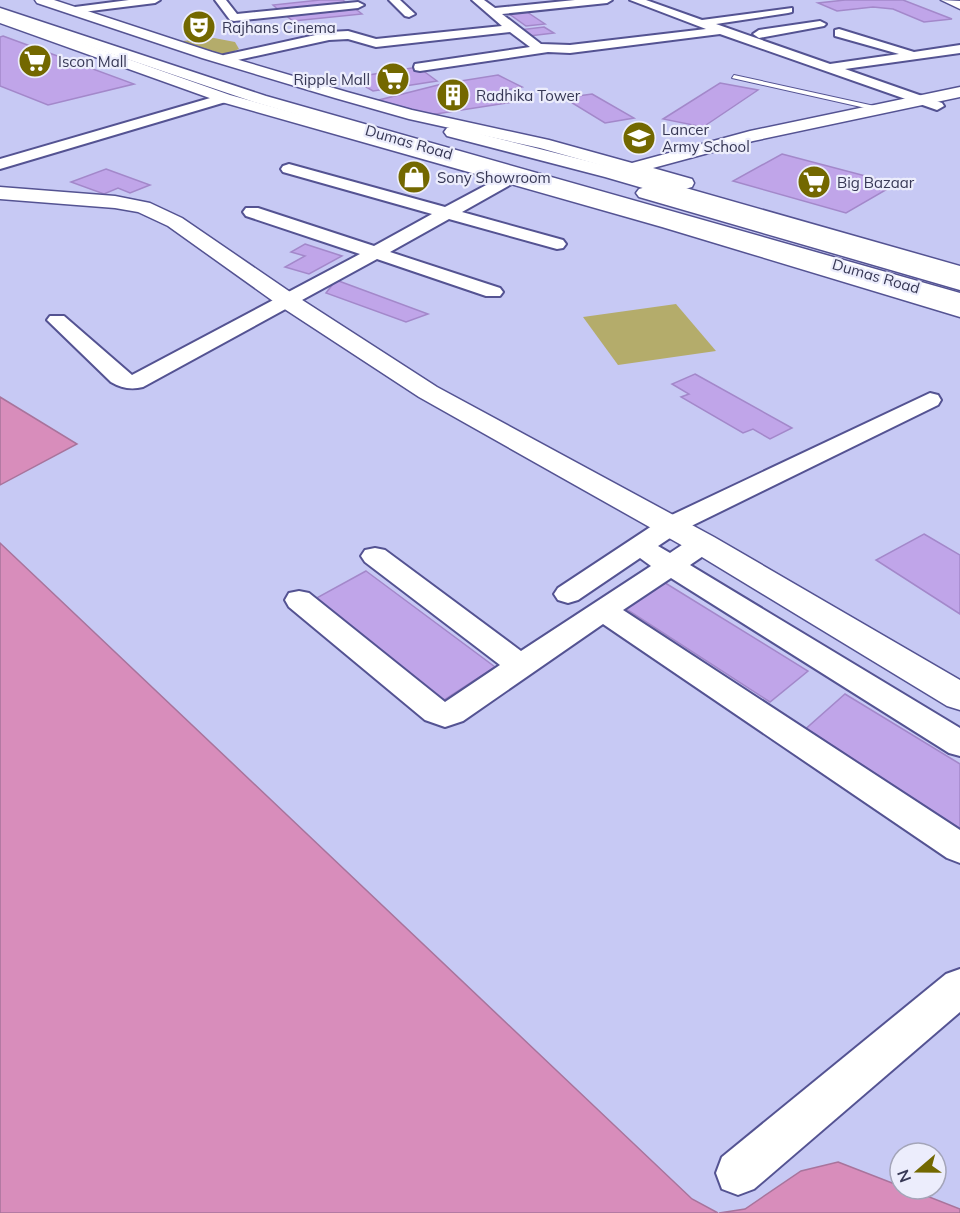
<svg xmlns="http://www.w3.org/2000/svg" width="960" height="1213" viewBox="0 0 960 1213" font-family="Mulish,sans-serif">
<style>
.green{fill:#b4ac6b}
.water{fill:#d88dbb;stroke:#a8749c;stroke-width:1.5}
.building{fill:#c0a5e9;stroke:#a388ca;stroke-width:1.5}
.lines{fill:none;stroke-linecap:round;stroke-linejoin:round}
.lane-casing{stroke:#545392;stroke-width:2}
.street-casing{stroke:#545392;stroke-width:4}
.secondary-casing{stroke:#545392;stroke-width:3}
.primary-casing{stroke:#545392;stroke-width:3}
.lane{fill:#fff;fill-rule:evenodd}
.street{fill:#fff;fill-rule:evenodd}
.secondary{fill:#fff;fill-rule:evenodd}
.primary{fill:#fff;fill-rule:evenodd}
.labels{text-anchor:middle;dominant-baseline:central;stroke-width:4.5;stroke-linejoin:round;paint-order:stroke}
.far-poi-label{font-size:15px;fill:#373855;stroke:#ecedfc;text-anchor:start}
.far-street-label{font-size:15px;fill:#373855;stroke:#ecedfc}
</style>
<rect width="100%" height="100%" fill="#c7c9f4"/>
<g class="green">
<polygon points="214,38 235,42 239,49 223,56 182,41"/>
<polygon points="676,304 716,351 618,365 583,317"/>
</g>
<g class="water">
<polygon points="0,397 77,444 0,485"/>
<polygon points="0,543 692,1199 718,1213 0,1213"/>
<polygon points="838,1162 900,1186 900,1189 909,1189 960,1209 960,1213 719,1213 745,1209 801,1171"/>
</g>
<g class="building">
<polygon points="320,0 343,0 348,5 281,12 273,5"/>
<polygon points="845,0 903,0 952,19 924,22 893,9 873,7 837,11 818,3"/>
<polygon points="353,7 362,14 293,21 284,14"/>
<polygon points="527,12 545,24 526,26 508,13"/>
<polygon points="544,27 554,33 529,36 519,30"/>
<polygon points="3,36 134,84 48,105 0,86 0,37"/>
<polygon points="418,67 437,81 373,91 350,78"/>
<polygon points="498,75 522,87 501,91 520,101 423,116 379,100 442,84"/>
<polygon points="720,83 758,90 703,127 663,119"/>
<polygon points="592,94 634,118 605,123 564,98"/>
<polygon points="782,154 896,184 846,213 733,181"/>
<polygon points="106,169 150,185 130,193 118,188 104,194 71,182"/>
<polygon points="305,244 342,256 309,274 285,267 305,256 291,252"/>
<polygon points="336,280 428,314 406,322 326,293"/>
<polygon points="695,374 792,428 770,439 753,429 743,433 681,397 689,394 672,384"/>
<polygon points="924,534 960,555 960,614 876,560"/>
<polygon points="366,571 495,667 438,704 311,601"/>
<polygon points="662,581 808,671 770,702 623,607"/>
<polygon points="845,694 960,764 960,837 801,733"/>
</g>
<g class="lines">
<g class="lane-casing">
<polygon id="lane" points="734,75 879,107 882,109 879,111 732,78"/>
</g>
<g class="street-casing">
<g id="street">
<polygon points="129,0 160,0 155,3 75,13 69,10 75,7"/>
<polygon points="215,0 226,0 237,14 358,2 364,5 358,8 234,21 230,20"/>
<polygon points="389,0 400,0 415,14 409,17 405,16"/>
<polygon points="472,0 484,0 495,8 575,0 612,0 607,3 502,14 541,44 570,45 706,29 630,0 646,0 702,20 792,8 792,12 788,13 716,24 830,64 899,54 835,36 835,30 839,29 914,52 960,45 960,53 845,69 942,103 944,106 937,110 720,34 570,53 548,52 420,71 415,70 414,67 415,64 530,47 510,32 376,47 348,39 329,40 224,63 218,59 224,55 329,32 348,31 376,39 502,26"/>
<polygon points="820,21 826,24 824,26 759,38 753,34 759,30"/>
<polygon points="224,94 231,98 229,101 0,169 0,159"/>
<path d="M289,164L445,207L505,175H517L519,178L517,181L462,212L563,240L566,244L563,248L557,249L449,219L390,252L500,288L503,292L500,296H486L377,259L143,387C131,390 121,388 111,382L47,320L50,316H64L132,375L360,254L246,216L243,212L246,208H258L374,246L432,214L283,172L281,169L283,166Z"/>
<path d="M930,393L938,395L941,400L938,405L679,532L658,546L670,553C684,544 695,534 712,538L716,544L712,550L690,565L960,728V756L949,753L671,578L623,610L960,830V863L947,858L603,624L463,721L445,727L425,720L289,607L285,600L289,593L299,591L309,593L445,702L500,665L365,562L361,556L365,550L375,548L385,550L521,651L651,566L640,558L578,600L568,603L558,600L554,594L558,588L661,520Z"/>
<polygon points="960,969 960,1012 754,1189 738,1195 722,1189 716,1173 722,1157 946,974"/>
</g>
</g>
<g class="secondary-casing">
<g id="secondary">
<polygon points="35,0 54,0 212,52 347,92 412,110 549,140 632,163 750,131 960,87 960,97 753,141 653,168 692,179 694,183 692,187 685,189 540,148 409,119 335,98 202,58 37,3"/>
<polygon points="941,0 960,1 960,9"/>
<polygon points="0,14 230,95 676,219 960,303 960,317 662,227 218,101 0,23"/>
<polygon points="0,187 115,196 150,203 182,218 296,296 437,387 714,537 960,680 960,710 947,706 692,551 419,397 280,306 168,226 138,212 115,208 0,199"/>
<polygon points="646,187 960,276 960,290 639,197 636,193 639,189"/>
</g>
</g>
<g class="primary-casing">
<g id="primary">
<polygon points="0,8 266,96 960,293 960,307 254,102 0,16"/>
<polygon points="453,127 619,169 960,266 960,280 605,177 447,136 444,132 447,128"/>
</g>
</g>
<use href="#lane" class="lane"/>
<use href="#street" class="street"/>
<use href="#secondary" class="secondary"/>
<use href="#primary" class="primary"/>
</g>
<defs>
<g id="theatre-disc" transform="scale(1.725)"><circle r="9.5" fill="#736800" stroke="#ecedfc"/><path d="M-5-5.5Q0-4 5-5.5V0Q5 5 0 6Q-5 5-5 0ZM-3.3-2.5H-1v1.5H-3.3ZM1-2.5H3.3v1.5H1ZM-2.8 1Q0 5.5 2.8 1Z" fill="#fff"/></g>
<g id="supermarket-disc" transform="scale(1.725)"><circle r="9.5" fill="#736800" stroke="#ecedfc"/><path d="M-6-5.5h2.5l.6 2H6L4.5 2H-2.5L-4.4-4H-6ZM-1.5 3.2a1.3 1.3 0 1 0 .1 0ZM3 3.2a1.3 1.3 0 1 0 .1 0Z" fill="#fff"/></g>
<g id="building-disc" transform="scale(1.725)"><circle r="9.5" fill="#736800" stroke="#ecedfc"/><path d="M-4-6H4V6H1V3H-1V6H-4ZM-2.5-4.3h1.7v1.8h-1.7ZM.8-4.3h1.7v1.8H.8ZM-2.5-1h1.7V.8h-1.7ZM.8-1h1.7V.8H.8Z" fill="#fff"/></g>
<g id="school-disc" transform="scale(1.725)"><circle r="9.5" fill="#736800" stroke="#ecedfc"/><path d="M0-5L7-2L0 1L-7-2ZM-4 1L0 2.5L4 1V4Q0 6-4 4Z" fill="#fff"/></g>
<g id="shop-disc" transform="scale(1.725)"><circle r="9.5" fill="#736800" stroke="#ecedfc"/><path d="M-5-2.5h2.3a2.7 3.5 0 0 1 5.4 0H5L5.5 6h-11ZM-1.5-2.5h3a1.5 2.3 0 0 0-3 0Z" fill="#fff"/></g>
</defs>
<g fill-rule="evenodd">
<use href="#theatre-disc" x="199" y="27"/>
<use href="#supermarket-disc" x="35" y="61"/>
<use href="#supermarket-disc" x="393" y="79"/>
<use href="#building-disc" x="453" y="95"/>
<use href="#school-disc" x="639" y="138"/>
<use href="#shop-disc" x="414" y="177"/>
<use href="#supermarket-disc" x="814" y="182"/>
</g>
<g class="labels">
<g class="far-poi-label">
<text x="222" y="27">Rajhans Cinema</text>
<text x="58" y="61">Iscon Mall</text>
<text x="370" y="79" text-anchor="end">Ripple Mall</text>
<text x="476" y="95">Radhika Tower</text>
<text x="662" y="129">Lancer<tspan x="662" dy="17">Army School</tspan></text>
<text x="437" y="177">Sony Showroom</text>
<text x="837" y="182">Big Bazaar</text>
</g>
<g class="far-street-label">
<text transform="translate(409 142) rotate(16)">Dumas Road</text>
<text transform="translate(876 276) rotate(16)">Dumas Road</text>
</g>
</g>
<g transform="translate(918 1171) rotate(250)"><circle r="28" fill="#ecedfc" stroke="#a4a5b9" stroke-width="1.5"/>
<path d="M0-4.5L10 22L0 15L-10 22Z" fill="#736800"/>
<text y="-9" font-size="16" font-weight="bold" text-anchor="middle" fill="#373855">N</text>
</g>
</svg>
